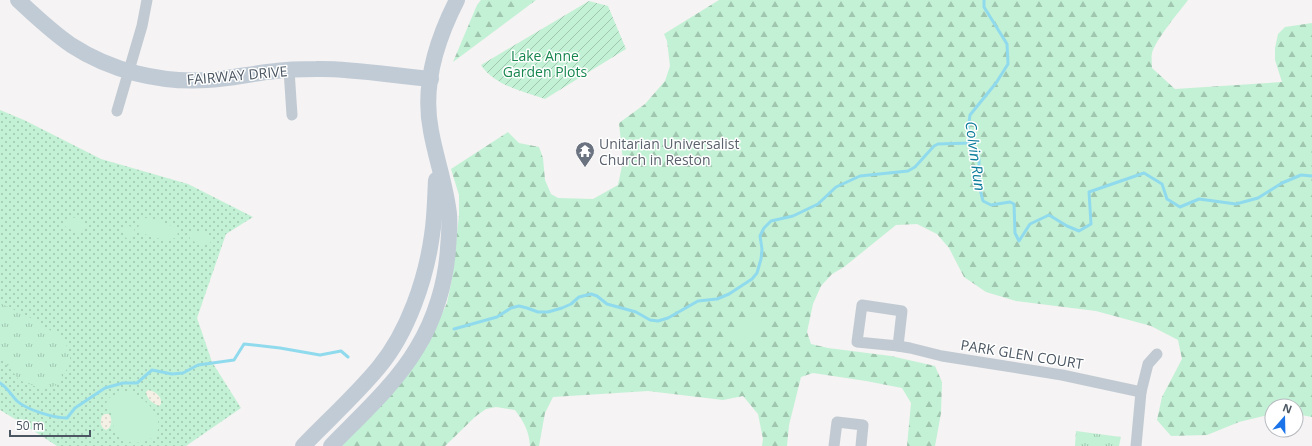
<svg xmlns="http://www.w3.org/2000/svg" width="1312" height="446" viewBox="0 0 1312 446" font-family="'Open Sans',sans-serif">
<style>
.grass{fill:url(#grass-dots)}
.forest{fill:url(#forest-firs)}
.wetland{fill:url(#wetland-marsh)}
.sand{fill:url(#sand-dots)}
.park{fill:url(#park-tufts)}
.garden{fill:url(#garden-furrows)}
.pitch{fill:#c3f1d5}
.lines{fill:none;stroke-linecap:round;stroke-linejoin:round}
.stream{stroke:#90daee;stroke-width:3}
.street{stroke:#c1cad2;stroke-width:11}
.secondary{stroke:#c1cbd6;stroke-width:16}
.labels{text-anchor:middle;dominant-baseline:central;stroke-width:3;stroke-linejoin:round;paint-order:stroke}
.park-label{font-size:14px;fill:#17864f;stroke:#fff}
.street-label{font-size:14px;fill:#4a5661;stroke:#fff}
.worship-label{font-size:14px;fill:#5b616d;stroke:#fff;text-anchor:start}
.water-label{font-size:15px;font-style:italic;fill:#0c7c9b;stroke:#fff}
</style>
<defs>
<pattern id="grass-dots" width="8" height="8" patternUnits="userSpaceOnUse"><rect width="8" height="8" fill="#c3f1d5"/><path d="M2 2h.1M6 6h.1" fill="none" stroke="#a0c6b0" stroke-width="1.8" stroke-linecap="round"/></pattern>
<pattern id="forest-firs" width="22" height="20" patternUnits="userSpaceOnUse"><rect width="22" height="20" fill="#c3f1d5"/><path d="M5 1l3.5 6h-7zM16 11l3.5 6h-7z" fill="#a0c6b0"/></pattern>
<pattern id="wetland-marsh" width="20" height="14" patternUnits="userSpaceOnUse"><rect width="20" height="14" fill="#c3f1d5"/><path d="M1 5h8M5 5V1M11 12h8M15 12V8" fill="none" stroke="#a0c6b0"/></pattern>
<pattern id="sand-dots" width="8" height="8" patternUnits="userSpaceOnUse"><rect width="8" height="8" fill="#f5f0e5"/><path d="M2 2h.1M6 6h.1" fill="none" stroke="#d4d0c7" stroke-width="1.8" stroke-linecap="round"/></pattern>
<pattern id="park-tufts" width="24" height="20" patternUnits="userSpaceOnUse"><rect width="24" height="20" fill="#c3f1d5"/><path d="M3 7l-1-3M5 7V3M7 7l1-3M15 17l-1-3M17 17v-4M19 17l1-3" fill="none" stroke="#a0c6b0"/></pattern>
<pattern id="garden-furrows" width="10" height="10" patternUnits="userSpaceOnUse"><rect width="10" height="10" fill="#c3f1d5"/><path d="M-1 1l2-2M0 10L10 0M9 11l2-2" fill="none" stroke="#a0c6b0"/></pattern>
</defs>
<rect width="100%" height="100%" fill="#f5f3f3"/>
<polygon class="grass" points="0,110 24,120 101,159 188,184 253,217 226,234 197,318 212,362 241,408 186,446 57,446 20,422 0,410"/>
<g class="forest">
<polygon points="481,0 536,0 453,62 477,5"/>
<path d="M719,0H1188C1179,12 1156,39 1152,53C1151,57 1152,63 1152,68L1175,89L1282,82L1275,60V48L1278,34L1285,27L1312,23V417L1296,414V406H1272V414L1239,422L1207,435L1171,436L1157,420L1162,397L1182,359L1178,340L1151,326L1096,311L1016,301L986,292L964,277L949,248L937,234L917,224L896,225L844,267L832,274L821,286L813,304L807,332L811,344L828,348L891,356L935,366L942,382L941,413L935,446H907L911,403L902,388L866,381L813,373L801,377L789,425L787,446H762L763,439L758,414L743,396L723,400L648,391L553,397L545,413L539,446H530C529,431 524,422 515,410L496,407L486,409L476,416L445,446H342L426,348L447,303L452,279L459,215V195L451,169L508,132L519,143L539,147L543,158L545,180L551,194L558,198L593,199L618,185L623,161L619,123L645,104L665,81L670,66L667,41L664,34Z"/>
</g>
<polygon class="wetland" points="1312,142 1312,185 1309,183 1309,154"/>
<g class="sand">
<path d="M148,390C155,391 162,396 161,404L159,406C152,403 147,399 146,392Z"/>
<path d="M105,414H109C112,419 112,423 109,428L106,430C100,427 100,422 102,416Z"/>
</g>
<g class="park">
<polygon points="0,303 29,317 61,337 65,342 70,354 70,360 67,369 59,382 55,386 45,388 34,386 19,380 0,356"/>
<polygon points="1076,431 1121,437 1119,446 1075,446"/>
</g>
<path class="garden" d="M589,1L608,6L626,49L545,99C523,91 495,86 481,65Z"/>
<g class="pitch">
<path d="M68,217C74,217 81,219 85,223L84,230C78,233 69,230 64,225L65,221Z"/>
<path d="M146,218H150L175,227C179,231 179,238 172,239C163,241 144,236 138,229C139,223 140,220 146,218Z"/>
<polygon points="129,226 134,228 135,233 130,240 126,238 123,234 124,228"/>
<path d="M192,230L209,235L211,242C205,248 196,243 190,239L189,232Z"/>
<polygon points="755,320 760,336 732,344 728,329"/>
<path d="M123,392C139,391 163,413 158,430C151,446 127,446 116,435C112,429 114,424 113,417C112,413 109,410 107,406C104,397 117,394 123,392Z"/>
</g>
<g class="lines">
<g class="stream">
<polyline points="984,0 984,7 1007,44 1008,64 996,83 970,115 968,129 970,143 979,159 979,185 983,201 991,205 1010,202 1014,204 1015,233 1019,241 1030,224 1049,215 1067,226 1079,231 1091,224 1089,192 1144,173 1162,184 1167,199 1180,207 1199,199 1236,204 1258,198 1282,183 1301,175 1312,176"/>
<polyline points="454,329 497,317 511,308 519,306 527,308 538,312 548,312 562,308 571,304 579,297 591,294 597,296 607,304 636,312 650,320 658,321 668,318 698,301 717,299 729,294 752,279 757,273 761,259 762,249 760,236 764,228 771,221 793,216 818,204 836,187 860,176 908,171 915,167 934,146 938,144 970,143"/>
<path d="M0,383C8,388 11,395 17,401C27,410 54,418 67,418L75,408L105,388L123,383H137L152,370L172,374L183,373L198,365L234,360L244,344L280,348L320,355L341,351L348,357"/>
</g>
<g class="street">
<polyline points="289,70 292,115"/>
<polyline points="117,111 142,26 147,0"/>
<polygon points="862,305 902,311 898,346 857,342"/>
<polyline points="898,346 910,348 942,356 1062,375 1141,392"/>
<polyline points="834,446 837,422 863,425 861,446"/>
<polyline points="1136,446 1141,392 1148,364 1157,354"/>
</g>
<g class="secondary">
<path d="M18,0C35,16 52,32 71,45C111,71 160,83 207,80C230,79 253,73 276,71C289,69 303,69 316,69C353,68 393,76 431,79"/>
<path d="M303,446C328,420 356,395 379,367C408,332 426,279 432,235C435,217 435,198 436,180"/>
<path d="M331,446C361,415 395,385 417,348C435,319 446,282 448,248C449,237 450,225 449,214C446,186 436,159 431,131C422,87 437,39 457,0"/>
</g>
</g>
<defs>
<g id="temple-pin" transform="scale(1)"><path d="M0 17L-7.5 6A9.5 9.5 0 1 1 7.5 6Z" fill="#6b7280" stroke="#fff"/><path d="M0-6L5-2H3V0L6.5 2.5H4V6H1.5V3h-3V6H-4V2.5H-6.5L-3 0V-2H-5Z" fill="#fff"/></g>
</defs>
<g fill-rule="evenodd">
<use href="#temple-pin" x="585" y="151"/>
</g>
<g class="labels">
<g class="park-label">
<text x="545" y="55">Lake Anne<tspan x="545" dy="16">Garden Plots</tspan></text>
</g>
<g class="street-label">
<text transform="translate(237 75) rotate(-5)">FAIRWAY DRIVE</text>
<text transform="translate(1022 354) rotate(9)">PARK GLEN COURT</text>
</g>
<g class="worship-label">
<text x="599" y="143">Unitarian Universalist<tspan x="599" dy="16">Church in Reston</tspan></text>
</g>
<g class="water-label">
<text transform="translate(976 156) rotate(82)">Colvin Run</text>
</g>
</g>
<g transform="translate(1284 418) rotate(20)"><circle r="19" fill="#ffffff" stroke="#b7bbc0"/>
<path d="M0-3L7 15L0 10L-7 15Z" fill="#1a73e8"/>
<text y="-6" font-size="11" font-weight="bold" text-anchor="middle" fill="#4a5661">N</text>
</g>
<path d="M10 430v6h80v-6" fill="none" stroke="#4a5661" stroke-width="2"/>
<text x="16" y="430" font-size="12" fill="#4a5661" stroke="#ffffff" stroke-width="3" paint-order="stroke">50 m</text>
</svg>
